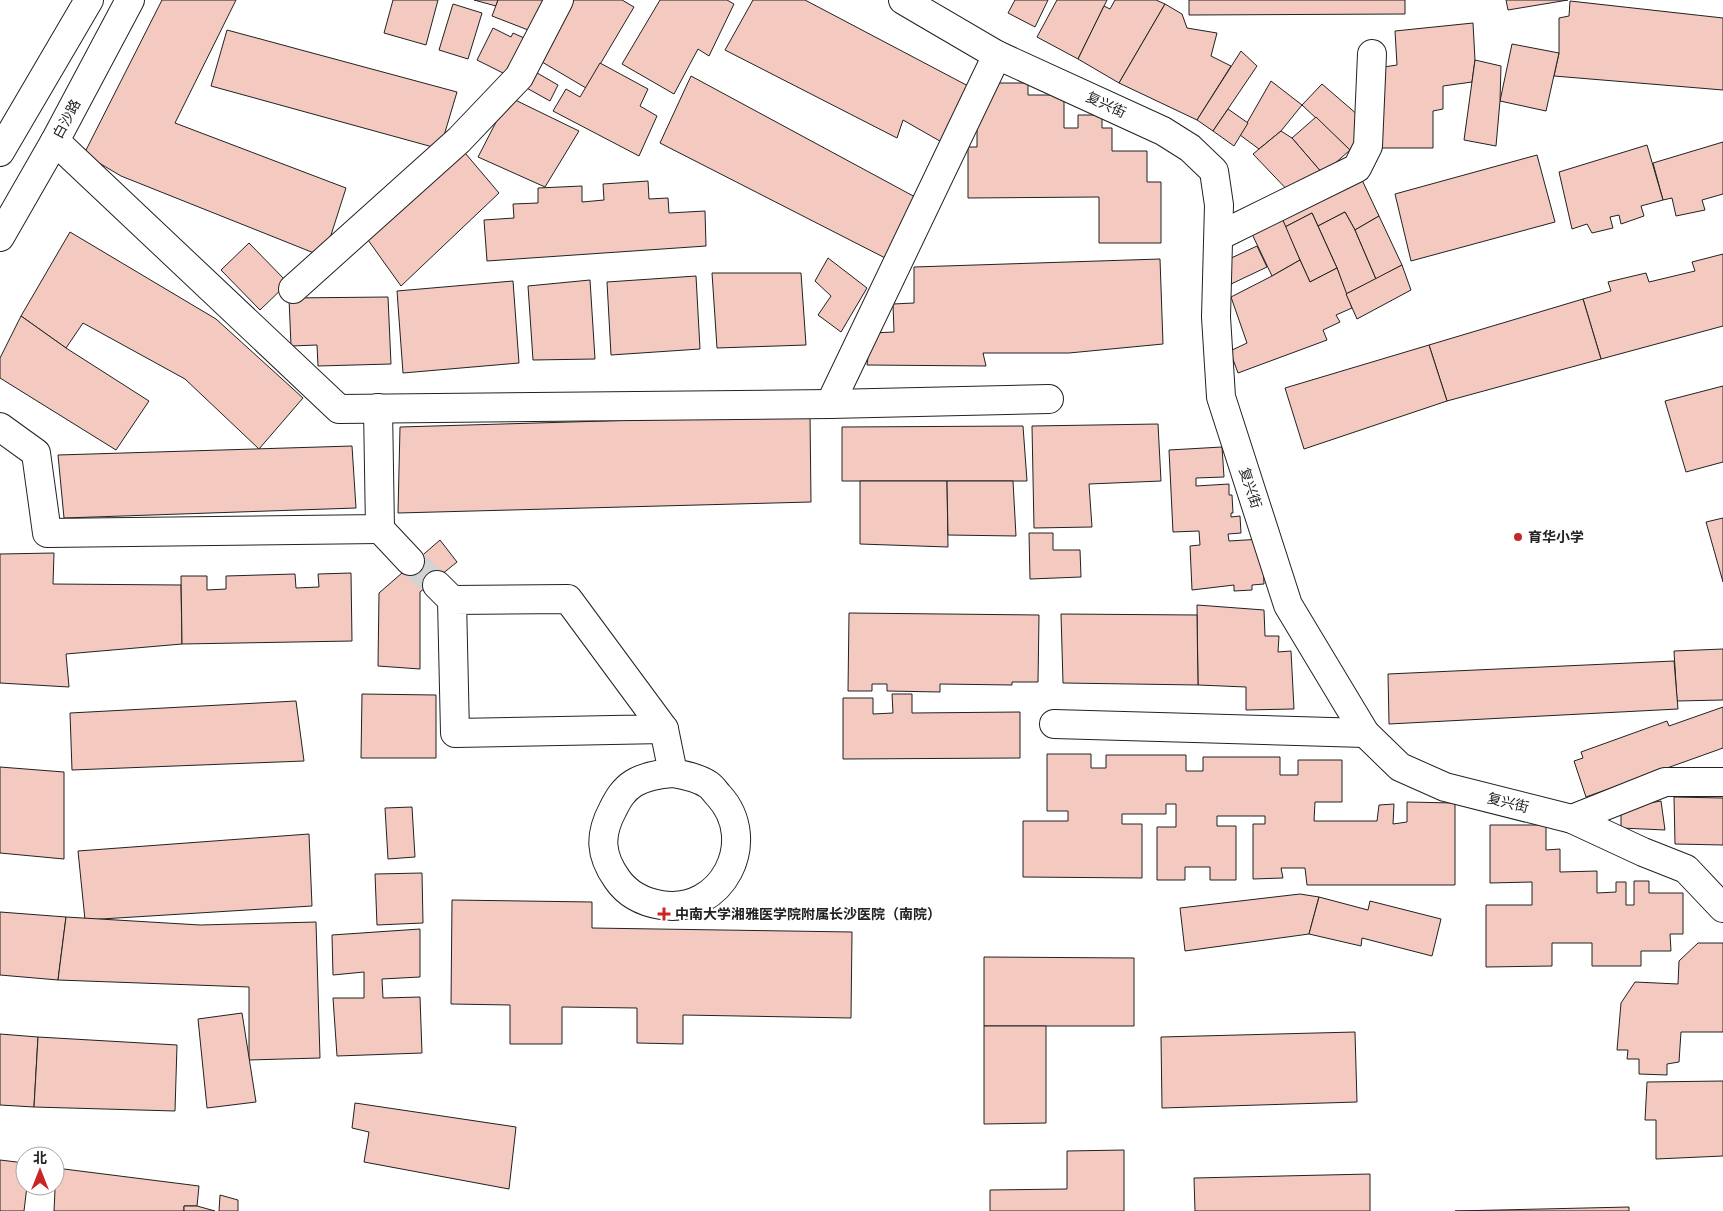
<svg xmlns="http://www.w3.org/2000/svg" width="1723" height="1211" viewBox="0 0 1723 1211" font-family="Signika,'Noto Sans SC',sans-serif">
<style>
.building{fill:#f3c9c0;stroke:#222}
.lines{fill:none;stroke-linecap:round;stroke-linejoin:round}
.minor-tunnel{stroke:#d3d3d3;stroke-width:28;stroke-dasharray:28 14;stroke-linecap:butt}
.minor-casing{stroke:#222;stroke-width:30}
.minor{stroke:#fff;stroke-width:28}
.poi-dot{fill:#c62828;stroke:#fff;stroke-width:2}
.labels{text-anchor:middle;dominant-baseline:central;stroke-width:4;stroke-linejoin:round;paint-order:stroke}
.street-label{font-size:14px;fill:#222;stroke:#fff}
.poi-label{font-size:14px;font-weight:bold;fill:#222;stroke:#fff;text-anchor:start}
</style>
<rect width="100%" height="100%" fill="#fff"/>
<g class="building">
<polygon points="162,0 236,0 175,123 346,188 324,257 121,176 84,154"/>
<polygon points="393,0 438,0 426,45 384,33"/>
<polygon points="474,0 498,0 496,6"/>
<polygon points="498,0 553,0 541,35 492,16"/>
<polygon points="567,0 622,0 634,7 586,88 537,59"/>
<polygon points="660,0 727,0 734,4 709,56 698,49 674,94 622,64"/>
<polygon points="753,0 805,0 972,88 945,144 903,120 897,138 725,50"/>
<polygon points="1015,0 1048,0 1035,27 1008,13"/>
<polygon points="1057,0 1107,0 1078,59 1037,37"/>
<polygon points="1115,0 1156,0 1165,4 1119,83 1078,59 1104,6 1110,9"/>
<polygon points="1189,0 1405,0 1405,14 1189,15"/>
<polygon points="1506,0 1568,0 1508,10"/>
<polygon points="1570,1 1723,18 1723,90 1554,76 1559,53 1559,18 1569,16"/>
<polygon points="453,4 482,13 468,59 439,50"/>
<polygon points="1165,4 1182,14 1187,28 1217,33 1211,56 1231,66 1197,120 1119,83"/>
<polygon points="1473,23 1475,60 1472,82 1443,86 1443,109 1433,111 1433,148 1378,148 1377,68 1397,65 1395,31"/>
<polygon points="493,28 511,37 513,33 531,41 513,78 477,60"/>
<polygon points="227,30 457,92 440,149 211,86"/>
<polygon points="1512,44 1559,53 1546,111 1500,101"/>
<polygon points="1241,51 1257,66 1213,131 1197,120"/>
<polygon points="1475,60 1501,66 1500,101 1496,146 1464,140"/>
<polygon points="600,63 648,89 640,106 657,116 639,156 553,111 566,89 580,97"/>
<polygon points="532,70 558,85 550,101 523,86"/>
<polygon points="691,76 917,198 893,262 660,143"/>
<polygon points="1271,81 1302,105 1281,131 1259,149 1240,135"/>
<polygon points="994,83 1028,83 1028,95 1064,95 1064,128 1078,128 1078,115 1102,115 1102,128 1112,128 1112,151 1147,151 1147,182 1161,182 1161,243 1099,243 1099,197 968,198 968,147 977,147 977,114 984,94 994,94"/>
<polygon points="1322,84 1366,122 1350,150 1302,105"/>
<polygon points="509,97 579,131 545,187 478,157"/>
<polygon points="1228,109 1248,123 1234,146 1213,131"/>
<polygon points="1316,117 1350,150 1323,174 1292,138"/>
<polygon points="1281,131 1292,138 1323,174 1294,197 1253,154"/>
<polygon points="1723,142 1723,194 1702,200 1705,210 1676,216 1672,198 1663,200 1653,163"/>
<polygon points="1647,145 1663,200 1641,206 1644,216 1621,224 1619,215 1610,217 1613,228 1592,233 1587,224 1572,229 1559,172"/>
<polygon points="460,147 499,193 401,286 363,233"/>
<polygon points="1537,155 1555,222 1411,261 1395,194"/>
<polygon points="1362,180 1379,216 1355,230 1345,212 1318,226 1312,213 1285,227 1282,218"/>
<polygon points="648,181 649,199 668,198 669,213 705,211 706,246 487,261 484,220 514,218 513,204 538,203 538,188 582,186 582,202 604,200 603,184"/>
<polygon points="1345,212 1355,230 1376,279 1346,294 1337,268 1318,226"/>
<polygon points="1312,213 1337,268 1310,282 1285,227"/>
<polygon points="1379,216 1402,265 1376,279 1355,230"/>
<polygon points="1282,218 1300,260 1272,276 1252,234"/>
<polygon points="70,232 216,319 303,398 259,449 185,379 83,323 66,348 21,316"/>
<polygon points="249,243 288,283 260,310 221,270"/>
<polygon points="1257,246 1267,267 1229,285 1227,260"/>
<polygon points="1723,254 1723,326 1601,359 1583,299 1611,291 1608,282 1646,273 1649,282 1695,271 1692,262"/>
<polygon points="828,258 867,288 841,332 818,315 831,296 815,281"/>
<polygon points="1160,259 1163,344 1069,353 983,353 986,366 867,365 871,333 894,332 893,304 914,303 914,267"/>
<polygon points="1300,260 1310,282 1337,268 1352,308 1336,315 1340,322 1323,330 1327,340 1238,373 1230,351 1247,343 1231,297 1272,276"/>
<polygon points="1402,265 1411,290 1357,319 1346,294"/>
<polygon points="712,273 801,273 806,345 717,348"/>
<polygon points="696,276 700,349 611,355 607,282"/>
<polygon points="590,280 595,359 533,360 528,286"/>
<polygon points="513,281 519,363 403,373 397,291"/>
<polygon points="388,297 391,364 318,366 317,345 291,346 289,298"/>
<polygon points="1583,299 1601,359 1447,401 1429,345"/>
<polygon points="21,316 66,348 149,401 116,450 0,378 0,358"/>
<polygon points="1429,345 1447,401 1304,449 1285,388"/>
<polygon points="1723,386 1723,462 1686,472 1665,401"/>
<polygon points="810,415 811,502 398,513 400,427"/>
<polygon points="1158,424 1161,481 1089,484 1092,527 1034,528 1032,426"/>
<polygon points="1023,426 1027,481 842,481 842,427"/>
<polygon points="352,446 356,508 64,518 58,455"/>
<polygon points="1222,447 1224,477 1196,478 1196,486 1229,484 1229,495 1232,495 1233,513 1231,513 1231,517 1240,516 1241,533 1228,534 1229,541 1262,539 1264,584 1252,585 1252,590 1234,591 1234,585 1192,590 1190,546 1200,545 1199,531 1173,532 1169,450"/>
<polygon points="860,481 947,481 948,547 860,544"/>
<polygon points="947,481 1013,481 1016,536 948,535"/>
<polygon points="1723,518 1723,582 1706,522"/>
<polygon points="1029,533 1053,533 1053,550 1080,550 1081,577 1030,579"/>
<polygon points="440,540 457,562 420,592 420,669 378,666 379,593"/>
<polygon points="54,553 53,584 181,585 182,644 66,654 69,687 0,683 0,554"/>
<polygon points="351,573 352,641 182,644 181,576 207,576 207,590 226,589 226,576 295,574 296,588 319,587 318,574"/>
<polygon points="1197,605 1264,610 1265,636 1279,636 1278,652 1291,651 1294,709 1246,710 1246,687 1198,685"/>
<polygon points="849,613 1039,615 1038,682 1012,682 1012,685 940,684 940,692 887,691 887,684 872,684 872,691 848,691"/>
<polygon points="1061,614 1197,615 1198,685 1063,683"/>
<polygon points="1723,649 1723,700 1677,701 1674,651"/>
<polygon points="1674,661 1678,709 1389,724 1388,674"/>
<polygon points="362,694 436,695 436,758 361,758"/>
<polygon points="892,694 912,694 912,713 1020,712 1020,758 843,759 843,698 873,698 873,714 893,713"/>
<polygon points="296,701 304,761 72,770 70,713"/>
<polygon points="1723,707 1723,748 1586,797 1574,761 1583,758 1581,752 1667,721 1669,726"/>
<polygon points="1047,754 1091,754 1091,768 1106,768 1106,755 1186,755 1186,771 1203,771 1203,757 1280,757 1280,775 1298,775 1298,760 1342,760 1342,802 1315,802 1314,821 1377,821 1379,805 1394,804 1393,824 1407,822 1407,802 1455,803 1455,885 1307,885 1305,868 1281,868 1283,878 1253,879 1253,824 1265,824 1265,816 1217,816 1217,826 1236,826 1236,880 1210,880 1210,867 1185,867 1185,880 1157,880 1157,827 1176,827 1176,804 1166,804 1166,814 1122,814 1122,824 1142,824 1142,878 1023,877 1023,821 1068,821 1068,811 1047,811"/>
<polygon points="0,767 64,772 64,859 0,853"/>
<polygon points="1674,797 1723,798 1723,845 1675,844"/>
<polygon points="1661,801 1665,830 1621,828 1621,808"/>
<polygon points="412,807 415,857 388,859 385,808"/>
<polygon points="1490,825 1546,825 1546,850 1560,849 1560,872 1597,871 1597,893 1616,892 1616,882 1626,882 1626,905 1634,905 1634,881 1649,881 1649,893 1683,893 1683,934 1670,934 1671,951 1641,951 1641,966 1592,966 1592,943 1552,943 1552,966 1486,967 1486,905 1532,905 1532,882 1490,883"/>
<polygon points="309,834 312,906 85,920 78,851"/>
<polygon points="422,873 423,923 377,925 375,874"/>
<polygon points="1300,894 1319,897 1309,934 1185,951 1180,908"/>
<polygon points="1319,897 1368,910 1370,901 1441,919 1432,956 1362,938 1361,946 1309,934"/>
<polygon points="452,900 592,902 592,928 852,932 851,1018 683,1015 683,1044 637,1043 637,1008 562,1007 562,1044 510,1044 510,1005 451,1004"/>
<polygon points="0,912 66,917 58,980 0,975"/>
<polygon points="66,917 200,925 316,922 320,1058 249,1060 249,987 58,980"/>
<polygon points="420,929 420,977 382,979 383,998 420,997 422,1053 337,1056 333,998 364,998 364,972 333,975 332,935"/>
<polygon points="1698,943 1723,943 1723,1032 1681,1032 1679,1062 1667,1064 1667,1075 1639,1074 1639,1059 1627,1059 1628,1050 1617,1050 1621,1003 1635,982 1678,984 1679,961"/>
<polygon points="984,957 1134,958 1134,1026 984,1026"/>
<polygon points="242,1013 256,1102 207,1108 198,1019"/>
<polygon points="984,1026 1046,1026 1046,1123 984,1124"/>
<polygon points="1355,1032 1357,1102 1162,1108 1161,1037"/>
<polygon points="0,1034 38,1037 34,1107 0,1105"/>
<polygon points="38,1037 177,1045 175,1111 34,1107"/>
<polygon points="1723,1081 1723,1156 1656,1159 1656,1120 1645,1120 1647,1082"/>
<polygon points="355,1103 516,1127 509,1189 364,1162 369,1132 352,1128"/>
<polygon points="1124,1150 1124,1211 990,1211 990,1190 1067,1189 1067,1151"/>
<polygon points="0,1160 25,1163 25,1186 27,1186 24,1211 0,1211"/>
<polygon points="56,1168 199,1186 197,1206 184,1206 184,1211 54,1211"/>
<polygon points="1370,1174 1370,1211 1195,1211 1194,1178"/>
<polygon points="220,1195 238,1200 238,1211 219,1211"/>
<polygon points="184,1206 197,1206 215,1211 184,1211"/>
<polygon points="1629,1207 1629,1211 1455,1211"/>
</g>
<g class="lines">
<polyline class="minor-tunnel" points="410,561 437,585"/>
<g class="minor-casing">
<g id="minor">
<polyline points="903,0 997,55 1163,131 1190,148 1214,171 1219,205 1216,317 1221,397 1288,605 1365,733 1400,767 1445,787 1572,819 1643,852 1686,869 1723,908"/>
<polyline points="55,141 339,409 830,404 1049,399"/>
<polyline points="0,152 89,0"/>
<polyline points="1219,236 1357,168 1368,146 1372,54"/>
<polyline points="0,237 55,141 130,0"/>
<polyline points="293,289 459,140 519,77 559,0"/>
<polyline points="830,404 997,55"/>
<polyline points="0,427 36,453 47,533 380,529 378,408"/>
<polyline points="380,529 410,561"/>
<polyline points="437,585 452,600 568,599 664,729 455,733 452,600"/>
<polyline points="1054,724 1365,733"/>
<path d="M664,729L673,773C659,774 646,776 634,783C623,790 618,799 613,809C599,835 600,855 617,879C628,895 643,902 661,905C722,915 760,841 719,796C716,793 713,788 709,785C699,778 685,775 673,773"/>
<polyline points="1572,819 1665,782 1723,782"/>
</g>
</g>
<use href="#minor" class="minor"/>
</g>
<g class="poi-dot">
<circle cx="1518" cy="537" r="5"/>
<path d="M661.5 906.5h5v5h5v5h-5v5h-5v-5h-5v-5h5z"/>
</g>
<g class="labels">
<g class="street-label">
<text transform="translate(1106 105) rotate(25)">复兴街</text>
<text transform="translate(67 119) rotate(-62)">白沙路</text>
<text transform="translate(1250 488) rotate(72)">复兴街</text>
<text transform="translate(1508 803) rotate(14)">复兴街</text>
</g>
<g class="poi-label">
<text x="1528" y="537">育华小学</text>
<text x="675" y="914">中南大学湘雅医学院附属长沙医院（南院）</text>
</g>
</g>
<g transform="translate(40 1171)"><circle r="24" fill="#ffffff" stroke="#a7a7a7"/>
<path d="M0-4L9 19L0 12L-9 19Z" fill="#c62828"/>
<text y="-8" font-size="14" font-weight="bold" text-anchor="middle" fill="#222222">北</text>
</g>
</svg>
